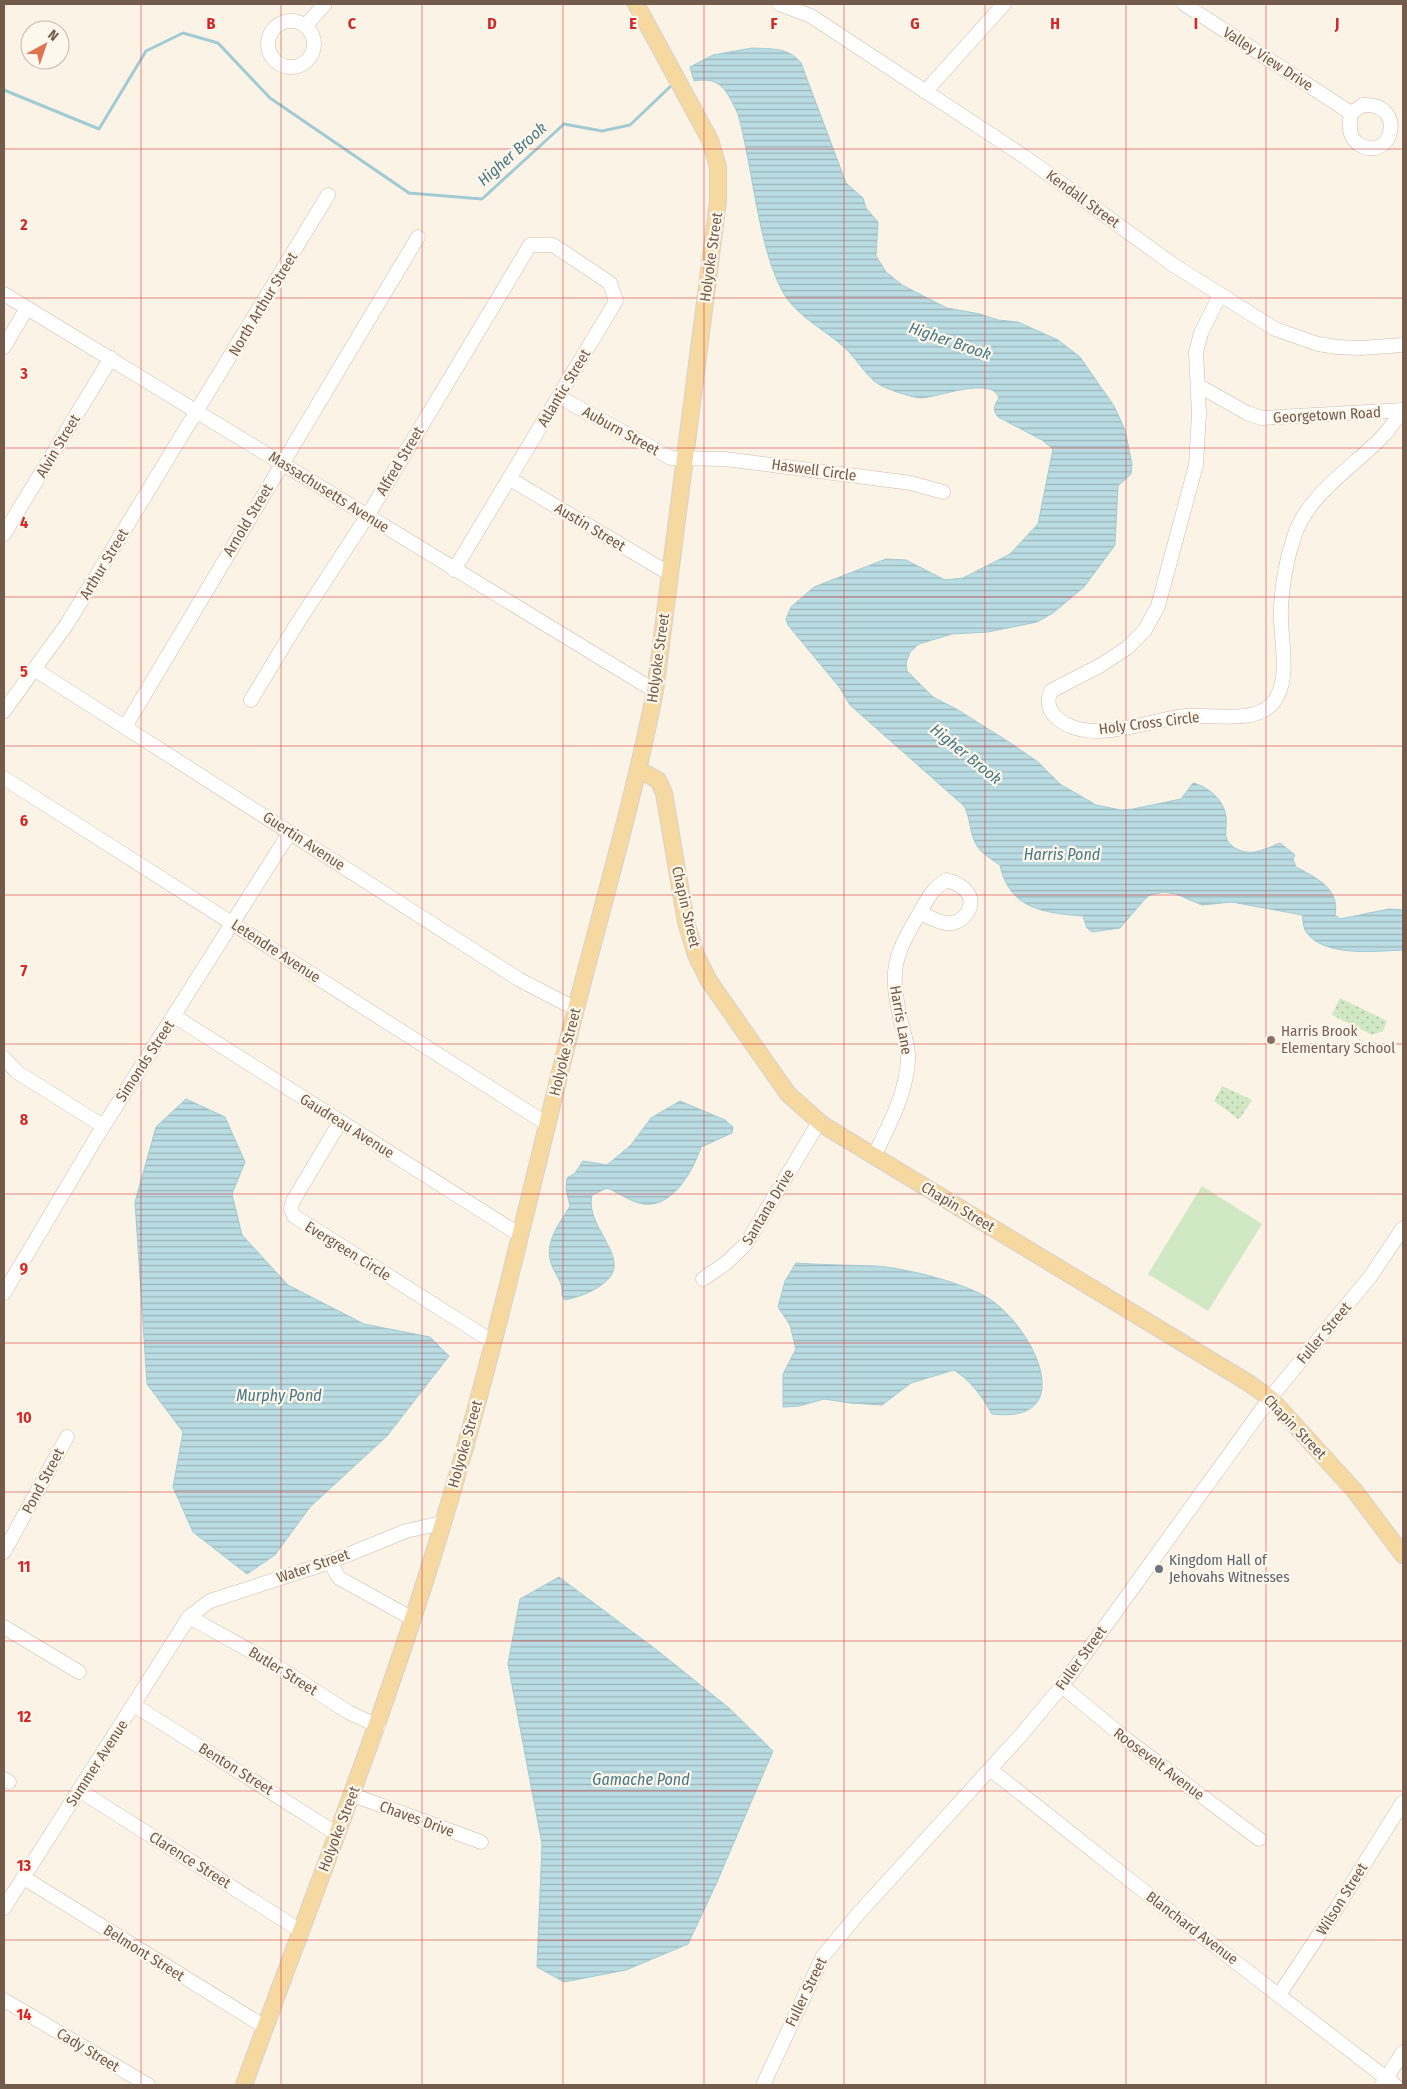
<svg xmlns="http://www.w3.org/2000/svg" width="1407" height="2089" viewBox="0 0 1407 2089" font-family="'Fira Sans Condensed',sans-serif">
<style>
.park{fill:url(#park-dots)}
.pitch{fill:#d1e8c4}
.water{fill:url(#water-rules);stroke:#a1cbd4}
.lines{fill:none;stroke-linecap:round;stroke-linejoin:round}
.stream{stroke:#a1cbd4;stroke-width:3}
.minor-casing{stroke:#ccbbac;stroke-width:15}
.major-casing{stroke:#d8d1cd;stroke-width:18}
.minor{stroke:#fff;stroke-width:14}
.major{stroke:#f6d9a1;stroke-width:16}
.grid{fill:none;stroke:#d62828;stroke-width:1;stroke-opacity:0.55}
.education-dot{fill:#8d6e63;stroke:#fef7eb;stroke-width:2}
.worship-dot{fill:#6b7280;stroke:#fef7eb;stroke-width:2}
.labels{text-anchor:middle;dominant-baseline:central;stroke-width:4.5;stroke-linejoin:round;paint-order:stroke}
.street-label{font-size:15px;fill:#725b4b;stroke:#fef7eb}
.education-label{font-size:15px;fill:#785e54;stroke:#fef7eb;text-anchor:start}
.worship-label{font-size:15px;fill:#5b616d;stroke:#fef7eb;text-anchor:start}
.water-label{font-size:16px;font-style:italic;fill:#477885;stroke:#fef7eb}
.grid-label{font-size:16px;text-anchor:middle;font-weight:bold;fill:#d62828;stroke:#fef7eb;stroke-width:4.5;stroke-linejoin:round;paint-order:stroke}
</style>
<defs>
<pattern id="park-dots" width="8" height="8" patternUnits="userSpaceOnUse" patternTransform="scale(1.25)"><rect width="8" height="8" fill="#d1e8c4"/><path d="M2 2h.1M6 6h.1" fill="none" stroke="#aebfa1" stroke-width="1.8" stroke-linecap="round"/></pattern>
<pattern id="water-rules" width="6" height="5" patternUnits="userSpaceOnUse" patternTransform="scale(1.25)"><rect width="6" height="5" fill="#badce3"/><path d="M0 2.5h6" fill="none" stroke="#9cb5ba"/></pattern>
</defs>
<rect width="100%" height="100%" fill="#fbf3e5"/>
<g class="park">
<polygon points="1340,998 1387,1021 1383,1031 1372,1035 1332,1015"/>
<polygon points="1222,1086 1252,1100 1240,1118 1238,1119 1214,1101"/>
</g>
<polygon class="pitch" points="1202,1186 1262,1224 1208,1311 1148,1274"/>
<g class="water">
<path d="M752,48C770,49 789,47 801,63L846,183L863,198L866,208L878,222L876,256L886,272L902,285L947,308L980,314L998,320L1018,322L1058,340L1080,357L1114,406L1125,430L1132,464L1131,474L1118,486L1115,545L1084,587L1053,613L1037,622L988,632L952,634L919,644L910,652L906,663L907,671L933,697L958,710L1012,744L1038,762L1060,784L1096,805L1121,810L1133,809L1181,799L1193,783C1209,787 1224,800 1226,817C1227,824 1225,831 1226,837C1229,848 1244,854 1254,852C1263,851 1272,846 1280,843L1295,855L1293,859L1296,867C1317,878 1340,889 1335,915L1340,919L1389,909L1403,910V950C1376,951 1321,958 1305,930C1303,926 1303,919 1302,915L1232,902L1202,905L1176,894L1164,892L1150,895L1145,899L1120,928L1092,932L1087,928L1083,916C1044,913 1009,909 1000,865C988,857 977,851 973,837C969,826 970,817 964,806L850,705L840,688L788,625L786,619L791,607L814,587L886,559L906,560L945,580L963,578L1010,554L1038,524L1053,449L1042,440L998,417C992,409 994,406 999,398C992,375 937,398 920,398C910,397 882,388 874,381C863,371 855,357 844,347C825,330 798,317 784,294C758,249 753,167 738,114C727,91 721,76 694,81L690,67L713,55Z"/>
<polygon points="186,1099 225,1117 245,1162 232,1194 242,1235 288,1285 364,1324 430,1337 449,1356 387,1436 310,1507 275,1555 247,1574 193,1532 173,1487 183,1432 147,1384 135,1202 156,1127"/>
<path d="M680,1101L725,1120L733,1127L732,1133L701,1147C693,1171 671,1212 639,1203C628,1200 617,1192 607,1188L592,1195C584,1228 635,1259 604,1283C593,1292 579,1297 565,1300L562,1295C563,1284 559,1280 554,1270C541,1246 558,1226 570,1206L566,1190L567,1178L575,1173L583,1161L607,1165L631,1145L651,1118Z"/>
<path d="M796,1263C822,1265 849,1265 875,1266C905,1268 955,1281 981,1294C1029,1317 1085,1425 992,1414C981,1395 972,1382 954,1370L911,1383L882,1405L850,1403L824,1399L799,1406L783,1407V1374L796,1349L790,1325L778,1307L785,1281Z"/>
<polygon points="559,1577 658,1651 729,1708 773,1751 717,1882 688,1944 626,1970 564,1982 537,1967 542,1844 508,1664 520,1599"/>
</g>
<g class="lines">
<polyline class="stream" points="4,90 99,129 146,51 183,33 218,43 270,98 409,193 482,199 564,124 602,131 630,125 673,84"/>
<g class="minor-casing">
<g id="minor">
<polyline points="779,4 811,16 823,24 1025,157 1172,264 1275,329 1318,344 1337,347 1361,348 1403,345"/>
<polyline points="1184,4 1351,113"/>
<circle cx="291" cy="44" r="23"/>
<polyline points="306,25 325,4"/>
<polyline points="925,92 1004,4"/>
<path d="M1363,105C1407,102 1393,163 1360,145C1348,138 1349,125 1351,113Z"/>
<polyline points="4,294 655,691"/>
<path d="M1220,295L1201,333L1196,352L1199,414L1196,465L1158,606L1145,630L1127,648L1101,665L1051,691C1047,699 1048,708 1054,715C1084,748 1148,720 1185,716C1210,714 1254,724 1272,704C1293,680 1279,637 1281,608C1282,584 1287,557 1295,534C1309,494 1353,467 1382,437C1390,429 1396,419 1403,410"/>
<polyline points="4,347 27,308"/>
<polyline points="1199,386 1247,413 1262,418 1403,410"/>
<polyline points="559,397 671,458 725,459 911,483 943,492"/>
<polyline points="510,479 670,574"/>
<polyline points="4,534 111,358"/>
<polyline points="34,669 520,980 576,1009"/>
<polyline points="251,700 295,627 368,515 530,245 553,245 610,283 616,301 454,570"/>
<polyline points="4,711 67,624 328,195"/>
<polyline points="125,727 418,237"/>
<polyline points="4,778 547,1124"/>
<polyline points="174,1016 520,1235"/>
<polyline points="4,1058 17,1072 103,1126"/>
<polyline points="340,1122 293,1201 291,1209 294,1216 493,1342"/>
<path d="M874,1156C889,1125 906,1095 908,1060C909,1048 904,1034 901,1022C890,972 892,959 919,914C927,900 932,888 947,880C955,883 962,885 967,892C978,906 961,926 946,923C937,922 928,916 920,913"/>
<polyline points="703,1279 726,1263 746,1244 819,1122"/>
<polyline points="4,1293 96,1138 290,832"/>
<polyline points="4,1552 67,1437"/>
<polyline points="330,1562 339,1578 413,1619"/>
<polyline points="189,1617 267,1660 348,1712 378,1726"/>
<polyline points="4,1627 79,1672"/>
<polyline points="1062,1686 1126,1739 1259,1839"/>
<polyline points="134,1705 337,1834"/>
<polyline points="990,1769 1150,1896 1395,2085"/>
<polyline points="4,1779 9,1782"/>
<polyline points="79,1790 301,1931"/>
<polyline points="353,1795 481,1842"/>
<polyline points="24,1878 265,2027"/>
<polyline points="4,1908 189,1617 210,1601 330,1562 406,1531 442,1523"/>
<polyline points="1279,1995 1336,1909 1403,1802"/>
<polyline points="4,2000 148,2085"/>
<polyline points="763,2085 823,1956 859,1913 1021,1735 1062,1686 1270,1398 1370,1277 1403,1228"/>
<polyline points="1382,2085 1403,2052"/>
</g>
</g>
<g class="major-casing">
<g id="major">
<polyline points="639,770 658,780 664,793 686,922 696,955 709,981 788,1094 823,1125 1247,1382 1270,1398 1354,1490 1403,1555"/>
<path d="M244,2085C307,1911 376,1739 431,1562C487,1385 527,1204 572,1024C600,913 633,803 655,691L718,201V167L710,140L636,4"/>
</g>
</g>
<use href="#minor" class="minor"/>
<use href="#major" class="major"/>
</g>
<path class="grid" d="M141,4V2085M281,4V2085M422,4V2085M563,4V2085M704,4V2085M844,4V2085M985,4V2085M1126,4V2085M1266,4V2085M4,149H1403M4,298H1403M4,448H1403M4,597H1403M4,746H1403M4,895H1403M4,1044H1403M4,1194H1403M4,1343H1403M4,1492H1403M4,1641H1403M4,1791H1403M4,1940H1403"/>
<circle class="education-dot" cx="1271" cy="1040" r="5"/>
<circle class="worship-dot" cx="1159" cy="1569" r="5"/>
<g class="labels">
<g class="street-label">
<text transform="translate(1268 59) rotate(33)">Valley View Drive</text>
<text transform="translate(1083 199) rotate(36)">Kendall Street</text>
<text transform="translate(711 257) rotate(-82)">Holyoke Street</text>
<text transform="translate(263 304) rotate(-59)">North Arthur Street</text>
<text transform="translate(564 388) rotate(-59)">Atlantic Street</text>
<text transform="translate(1327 415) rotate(-3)">Georgetown Road</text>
<text transform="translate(621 431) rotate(29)">Auburn Street</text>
<text transform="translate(58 446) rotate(-59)">Alvin Street</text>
<text transform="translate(400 461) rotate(-59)">Alfred Street</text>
<text transform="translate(814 470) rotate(8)">Haswell Circle</text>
<text transform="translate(329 492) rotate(32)">Massachusetts Avenue</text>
<text transform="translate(248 520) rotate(-59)">Arnold Street</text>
<text transform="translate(590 527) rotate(31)">Austin Street</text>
<text transform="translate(104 564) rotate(-59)">Arthur Street</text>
<text transform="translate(658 658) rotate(-82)">Holyoke Street</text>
<text transform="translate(1149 723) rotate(-7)">Holy Cross Circle</text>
<text transform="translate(304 841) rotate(33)">Guertin Avenue</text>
<text transform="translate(686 907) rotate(77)">Chapin Street</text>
<text transform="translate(276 951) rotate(33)">Letendre Avenue</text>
<text transform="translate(901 1020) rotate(80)">Harris Lane</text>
<text transform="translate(565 1052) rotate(-76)">Holyoke Street</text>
<text transform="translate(145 1061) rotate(-57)">Simonds Street</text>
<text transform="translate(347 1126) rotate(32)">Gaudreau Avenue</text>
<text transform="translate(768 1207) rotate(-59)">Santana Drive</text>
<text transform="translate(958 1207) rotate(31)">Chapin Street</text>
<text transform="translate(348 1251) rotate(32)">Evergreen Circle</text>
<text transform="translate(1324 1333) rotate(-50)">Fuller Street</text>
<text transform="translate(1295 1427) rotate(46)">Chapin Street</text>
<text transform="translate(465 1444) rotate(-74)">Holyoke Street</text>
<text transform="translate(43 1481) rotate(-62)">Pond Street</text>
<text transform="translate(313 1566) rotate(-19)">Water Street</text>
<text transform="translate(1081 1658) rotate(-54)">Fuller Street</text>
<text transform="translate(283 1671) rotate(32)">Butler Street</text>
<text transform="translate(97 1763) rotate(-57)">Summer Avenue</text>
<text transform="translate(1159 1764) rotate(37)">Roosevelt Avenue</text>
<text transform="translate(236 1769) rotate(32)">Benton Street</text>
<text transform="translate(417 1819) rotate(20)">Chaves Drive</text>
<text transform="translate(339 1829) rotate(-69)">Holyoke Street</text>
<text transform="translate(190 1860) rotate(32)">Clarence Street</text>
<text transform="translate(1342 1899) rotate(-58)">Wilson Street</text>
<text transform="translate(1192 1928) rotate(37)">Blanchard Avenue</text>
<text transform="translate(144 1953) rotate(32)">Belmont Street</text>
<text transform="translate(806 1992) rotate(-64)">Fuller Street</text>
<text transform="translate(88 2050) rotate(31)">Cady Street</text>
</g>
<g class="education-label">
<text x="1281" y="1031">Harris Brook<tspan x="1281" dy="17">Elementary School</tspan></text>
</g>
<g class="worship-label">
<text x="1169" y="1560">Kingdom Hall of<tspan x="1169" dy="17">Jehovahs Witnesses</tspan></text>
</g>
<g class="water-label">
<text transform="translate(512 154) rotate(-42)">Higher Brook</text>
<text transform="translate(950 341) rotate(19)">Higher Brook</text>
<text transform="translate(966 754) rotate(39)">Higher Brook</text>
<text x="1062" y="854">Harris Pond</text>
<text x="279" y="1395">Murphy Pond</text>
<text x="641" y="1779">Gamache Pond</text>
</g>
</g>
<g class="grid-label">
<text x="211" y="29">B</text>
<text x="352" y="29">C</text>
<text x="492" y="29">D</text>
<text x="633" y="29">E</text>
<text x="774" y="29">F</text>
<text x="915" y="29">G</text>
<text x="1055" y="29">H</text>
<text x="1196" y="29">I</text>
<text x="1337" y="29">J</text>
<text x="24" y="230">2</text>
<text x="24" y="379">3</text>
<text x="24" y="528">4</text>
<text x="24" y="677">5</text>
<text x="24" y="826">6</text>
<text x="24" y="976">7</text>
<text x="24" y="1125">8</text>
<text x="24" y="1274">9</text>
<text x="24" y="1423">10</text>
<text x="24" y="1572">11</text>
<text x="24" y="1722">12</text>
<text x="24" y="1871">13</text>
<text x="24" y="2020">14</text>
</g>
<rect width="1407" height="2089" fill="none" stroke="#725b4b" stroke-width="10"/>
<g transform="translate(45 45) rotate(40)"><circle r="24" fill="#fef7eb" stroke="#c6b9ab"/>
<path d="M0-4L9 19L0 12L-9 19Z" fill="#de7550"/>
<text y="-8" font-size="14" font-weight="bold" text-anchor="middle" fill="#725b4b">N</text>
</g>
</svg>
